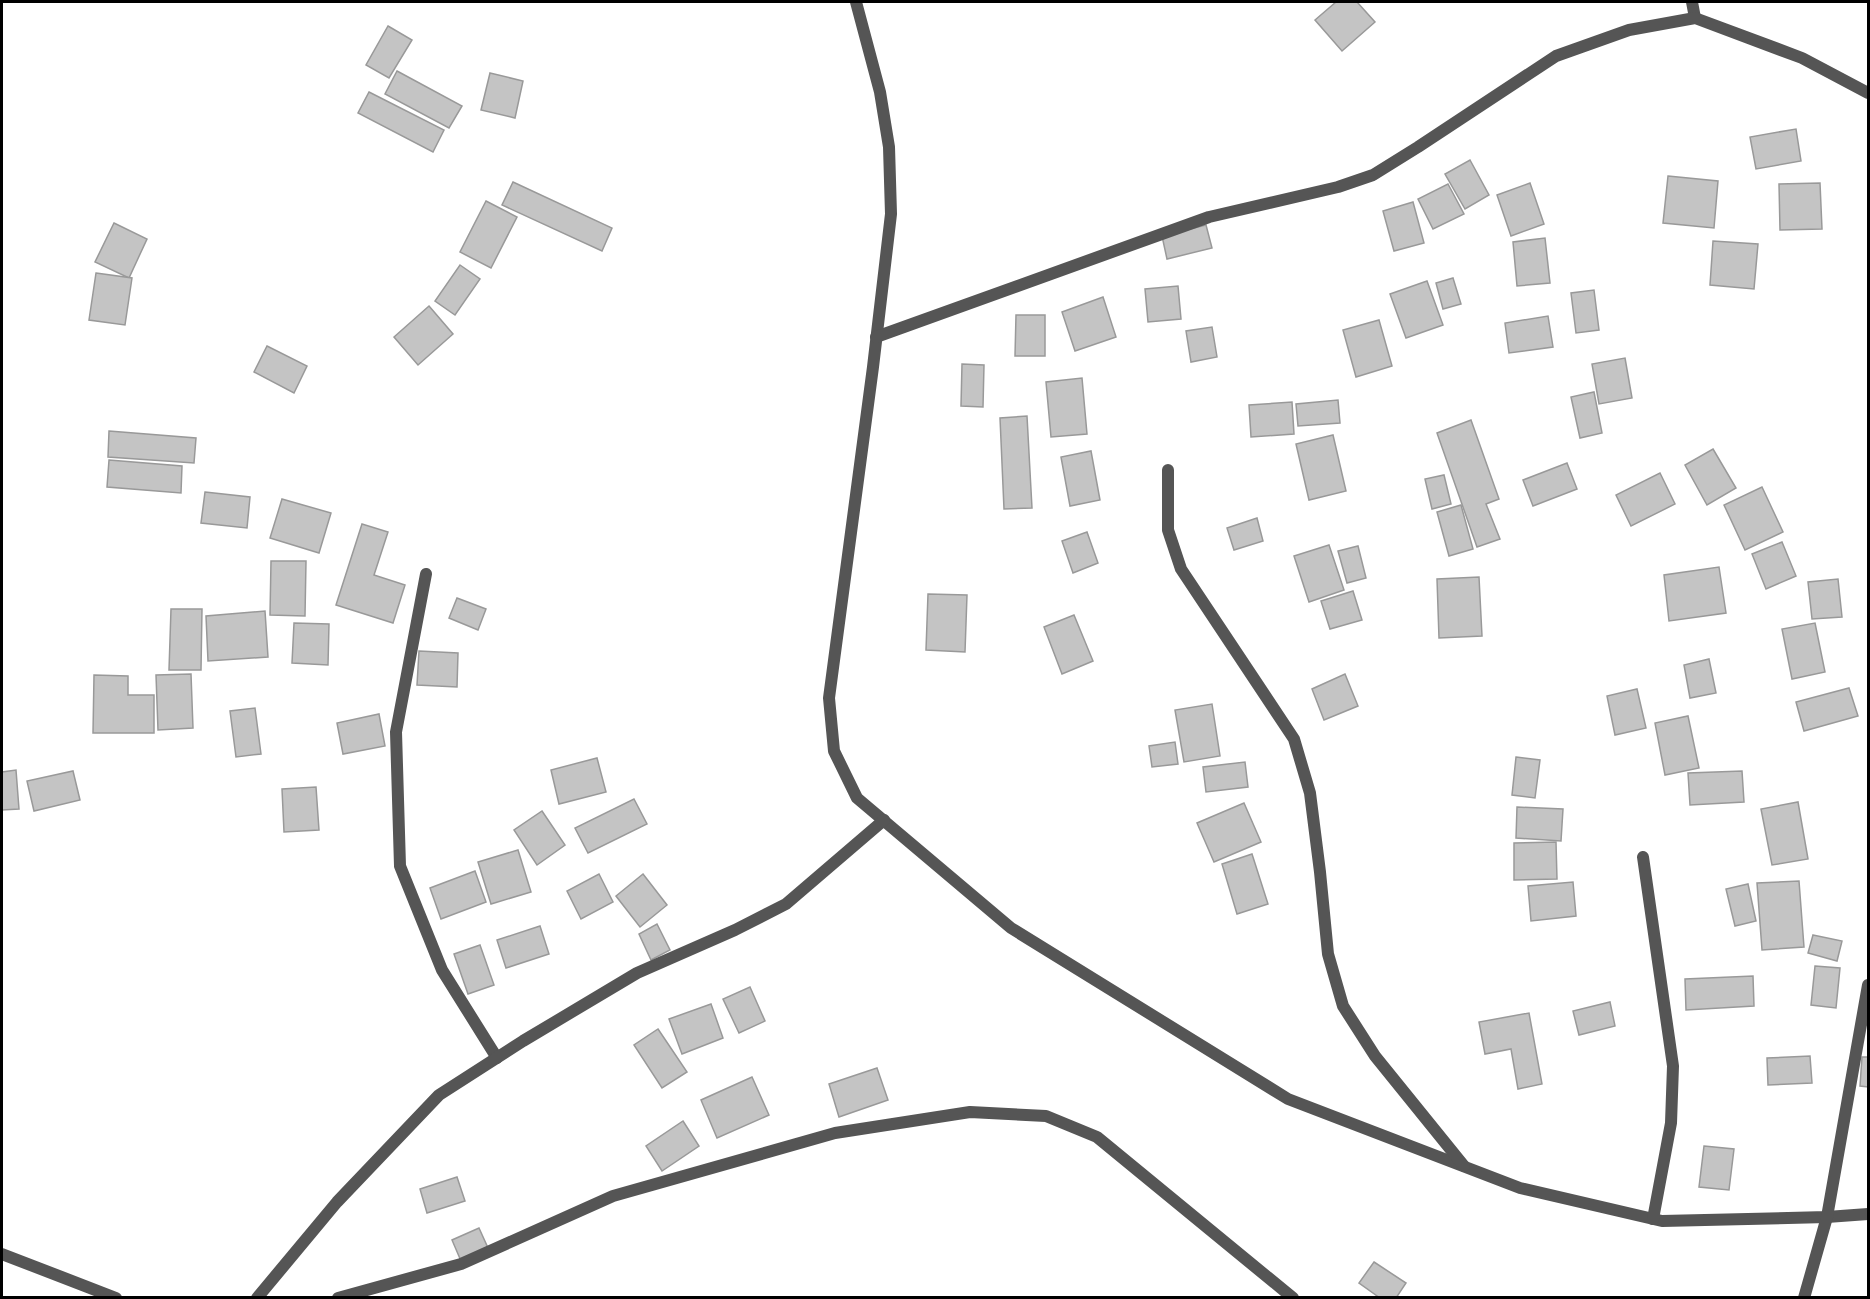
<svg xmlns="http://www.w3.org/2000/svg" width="1870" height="1299" viewBox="0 0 1870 1299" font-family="'Roboto Condensed',sans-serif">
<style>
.building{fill:#c4c4c4;stroke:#999;stroke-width:1.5}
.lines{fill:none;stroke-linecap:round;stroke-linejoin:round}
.street{stroke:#555;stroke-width:12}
</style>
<rect width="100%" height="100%" fill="#fff"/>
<g class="building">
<polygon points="1336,2 1357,2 1375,22 1342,51 1315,20"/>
<polygon points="388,26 412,40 389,78 366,65"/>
<polygon points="397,71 462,106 449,128 385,94"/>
<polygon points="490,73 523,81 515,118 481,110"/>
<polygon points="369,92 444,130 433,152 358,113"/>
<polygon points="1796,129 1801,161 1756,169 1750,137"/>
<polygon points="1470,160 1489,195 1465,209 1445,174"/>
<polygon points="1668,176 1718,181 1714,228 1663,223"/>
<polygon points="513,182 612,228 602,251 502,205"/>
<polygon points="1530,183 1544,224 1511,236 1497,195"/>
<polygon points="1820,183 1822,229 1780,230 1779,184"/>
<polygon points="1448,184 1464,214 1433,229 1418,199"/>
<polygon points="486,201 517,217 491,268 460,252"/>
<polygon points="1413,202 1424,243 1394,251 1383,211"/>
<polygon points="114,223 147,239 129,278 95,262"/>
<polygon points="1206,225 1212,248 1167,259 1162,236"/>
<polygon points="1545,238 1550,283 1517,286 1513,242"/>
<polygon points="1713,241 1758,244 1754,289 1710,285"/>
<polygon points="460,265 480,279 455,315 435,301"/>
<polygon points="96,273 132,278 125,325 89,320"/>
<polygon points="1453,278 1461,304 1443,309 1436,283"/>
<polygon points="1427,281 1443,325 1406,338 1390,294"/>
<polygon points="1178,286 1181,319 1148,322 1145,289"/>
<polygon points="1594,290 1599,330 1576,333 1571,293"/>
<polygon points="1103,297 1116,337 1075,351 1062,312"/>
<polygon points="429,306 453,334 418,365 394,337"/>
<polygon points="1016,315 1045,315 1045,356 1015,356"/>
<polygon points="1548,316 1553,347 1509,353 1505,323"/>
<polygon points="1379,320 1392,366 1356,377 1343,330"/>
<polygon points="1212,327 1217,357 1191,362 1186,331"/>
<polygon points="267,346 307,366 294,393 254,372"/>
<polygon points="1625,358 1632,398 1599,404 1592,364"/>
<polygon points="962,364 984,365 983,407 961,406"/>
<polygon points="1082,378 1087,434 1051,437 1046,382"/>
<polygon points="1594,392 1602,433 1580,438 1571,397"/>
<polygon points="1338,400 1340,423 1298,426 1296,404"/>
<polygon points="1292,402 1294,434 1251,437 1249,405"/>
<polygon points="1027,416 1032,508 1004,509 1000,418"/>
<polygon points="1471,420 1499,499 1486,504 1500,539 1477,547 1437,433"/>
<polygon points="109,431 196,438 194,463 108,457"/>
<polygon points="1333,435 1346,491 1309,500 1296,444"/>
<polygon points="1713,449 1736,488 1707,505 1685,465"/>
<polygon points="1091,451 1100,500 1070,506 1061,457"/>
<polygon points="109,460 182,466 181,493 107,487"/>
<polygon points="1567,463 1577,489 1533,506 1523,480"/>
<polygon points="1660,473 1675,504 1631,526 1616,495"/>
<polygon points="1444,475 1451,504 1432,509 1425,479"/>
<polygon points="1762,487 1783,532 1745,550 1724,505"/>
<polygon points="205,492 250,497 247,528 201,523"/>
<polygon points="282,499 331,513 319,553 270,538"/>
<polygon points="1461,505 1473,549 1449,556 1437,512"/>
<polygon points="1257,518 1263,541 1234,550 1227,528"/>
<polygon points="362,524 388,532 374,575 405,585 393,623 336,605"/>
<polygon points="1087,532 1098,563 1073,573 1062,541"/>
<polygon points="1782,542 1796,576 1766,589 1752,554"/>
<polygon points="1329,545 1344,590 1309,602 1294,556"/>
<polygon points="1358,546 1366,578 1347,583 1338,551"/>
<polygon points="271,561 306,561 305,616 270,615"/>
<polygon points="1719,567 1726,613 1669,621 1664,575"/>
<polygon points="1479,577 1482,636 1439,638 1437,579"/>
<polygon points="1838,579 1842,617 1812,619 1808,582"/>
<polygon points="1353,591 1362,620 1330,629 1321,601"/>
<polygon points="928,594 967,595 965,652 926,650"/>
<polygon points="457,598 486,609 478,630 449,618"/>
<polygon points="171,609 202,609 201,670 169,670"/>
<polygon points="265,611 268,657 208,661 206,616"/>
<polygon points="1074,615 1093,661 1062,674 1044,627"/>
<polygon points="294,623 329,624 328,665 292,663"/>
<polygon points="1815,623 1825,672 1792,679 1782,629"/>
<polygon points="419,651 458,653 457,687 417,685"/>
<polygon points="1709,659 1716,693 1690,698 1684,665"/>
<polygon points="191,674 193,728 158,730 156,675"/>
<polygon points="1345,674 1358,706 1324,720 1312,689"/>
<polygon points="94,675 128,676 128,695 154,695 154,733 93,733"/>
<polygon points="1849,688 1858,716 1804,731 1796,702"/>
<polygon points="1637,689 1646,728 1615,735 1607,696"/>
<polygon points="1212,704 1220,756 1184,762 1175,710"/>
<polygon points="255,708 261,754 236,757 230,711"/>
<polygon points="379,714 385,746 343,754 337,723"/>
<polygon points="1688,716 1699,768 1665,775 1655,723"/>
<polygon points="1175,742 1178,764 1152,767 1149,746"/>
<polygon points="1516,757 1540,760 1535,798 1512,795"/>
<polygon points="597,758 606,792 559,804 551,770"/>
<polygon points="1245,762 1248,787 1206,792 1203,767"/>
<polygon points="16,770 19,809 2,810 2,772"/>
<polygon points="73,771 80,800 34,811 27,781"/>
<polygon points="1742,771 1744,802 1690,805 1688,773"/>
<polygon points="316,787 319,830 284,832 282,789"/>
<polygon points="634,799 647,824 588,853 575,828"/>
<polygon points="1798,802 1808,859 1772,865 1761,809"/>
<polygon points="1244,803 1261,842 1214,862 1197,823"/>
<polygon points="1517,807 1563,809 1561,841 1516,838"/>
<polygon points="542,811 565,845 537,865 514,830"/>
<polygon points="1556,842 1557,879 1514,880 1514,843"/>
<polygon points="518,850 531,892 491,904 478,862"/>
<polygon points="1252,854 1268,904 1237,914 1222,864"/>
<polygon points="475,871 486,902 441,919 430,888"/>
<polygon points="599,874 613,902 581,919 567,891"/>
<polygon points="643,874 667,905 640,927 616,896"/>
<polygon points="1799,881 1804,947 1762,950 1757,883"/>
<polygon points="1573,882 1576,916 1531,921 1528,886"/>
<polygon points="1748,884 1756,921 1735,926 1726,889"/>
<polygon points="657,924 670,950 651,960 639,934"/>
<polygon points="540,926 549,954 506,968 497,940"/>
<polygon points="1813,935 1842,941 1837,961 1808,953"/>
<polygon points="480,945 494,985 468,994 454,954"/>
<polygon points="1815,966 1840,968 1836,1008 1811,1005"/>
<polygon points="1753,976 1754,1006 1686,1010 1685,979"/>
<polygon points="750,987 765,1021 739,1033 723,999"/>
<polygon points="1610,1002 1615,1026 1579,1035 1573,1011"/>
<polygon points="711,1004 723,1038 682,1054 669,1019"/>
<polygon points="1529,1013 1542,1084 1518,1089 1511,1049 1485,1054 1479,1022"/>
<polygon points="658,1029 687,1072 662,1088 634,1045"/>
<polygon points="1810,1056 1812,1083 1768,1085 1767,1058"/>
<polygon points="1862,1057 1868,1057 1868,1087 1860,1086"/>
<polygon points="877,1068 888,1100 839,1117 829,1084"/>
<polygon points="752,1077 769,1115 717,1138 701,1100"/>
<polygon points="683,1121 699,1146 662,1171 646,1146"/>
<polygon points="1704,1146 1734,1149 1729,1190 1699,1187"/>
<polygon points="457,1177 465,1201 427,1213 420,1189"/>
<polygon points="479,1228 488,1248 461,1261 452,1240"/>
<polygon points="1374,1262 1406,1283 1396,1298 1380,1298 1359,1283"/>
</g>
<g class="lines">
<g class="street">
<polyline points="856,2 880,92 889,147 891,214 873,367 829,698 834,751 857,798 1011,928 1288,1099 1520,1188 1662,1221 1827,1217 1868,1214"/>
<polyline points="1692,2 1695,18"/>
<polyline points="876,337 1209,217 1338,187 1373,175 1418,147 1556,56 1629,30 1695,18 1802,58 1868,93"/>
<polyline points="1168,470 1168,530 1181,569 1294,739 1310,793 1320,872 1328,954 1343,1006 1375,1056 1464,1166"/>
<polyline points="426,574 396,732 400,866 442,970 497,1058"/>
<polyline points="1643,857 1673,1066 1671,1123 1653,1219"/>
<polyline points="2,1254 116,1298"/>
<polyline points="257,1298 337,1202 439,1095 523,1041 637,973 735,930 786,904 884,820"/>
<polyline points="338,1298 461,1264 613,1196 835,1133 970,1112 1046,1116 1097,1137 1293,1298"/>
<polyline points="1804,1298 1827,1217 1868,985"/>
</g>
</g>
<rect width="1870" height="1299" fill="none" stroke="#000000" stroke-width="6"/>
</svg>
